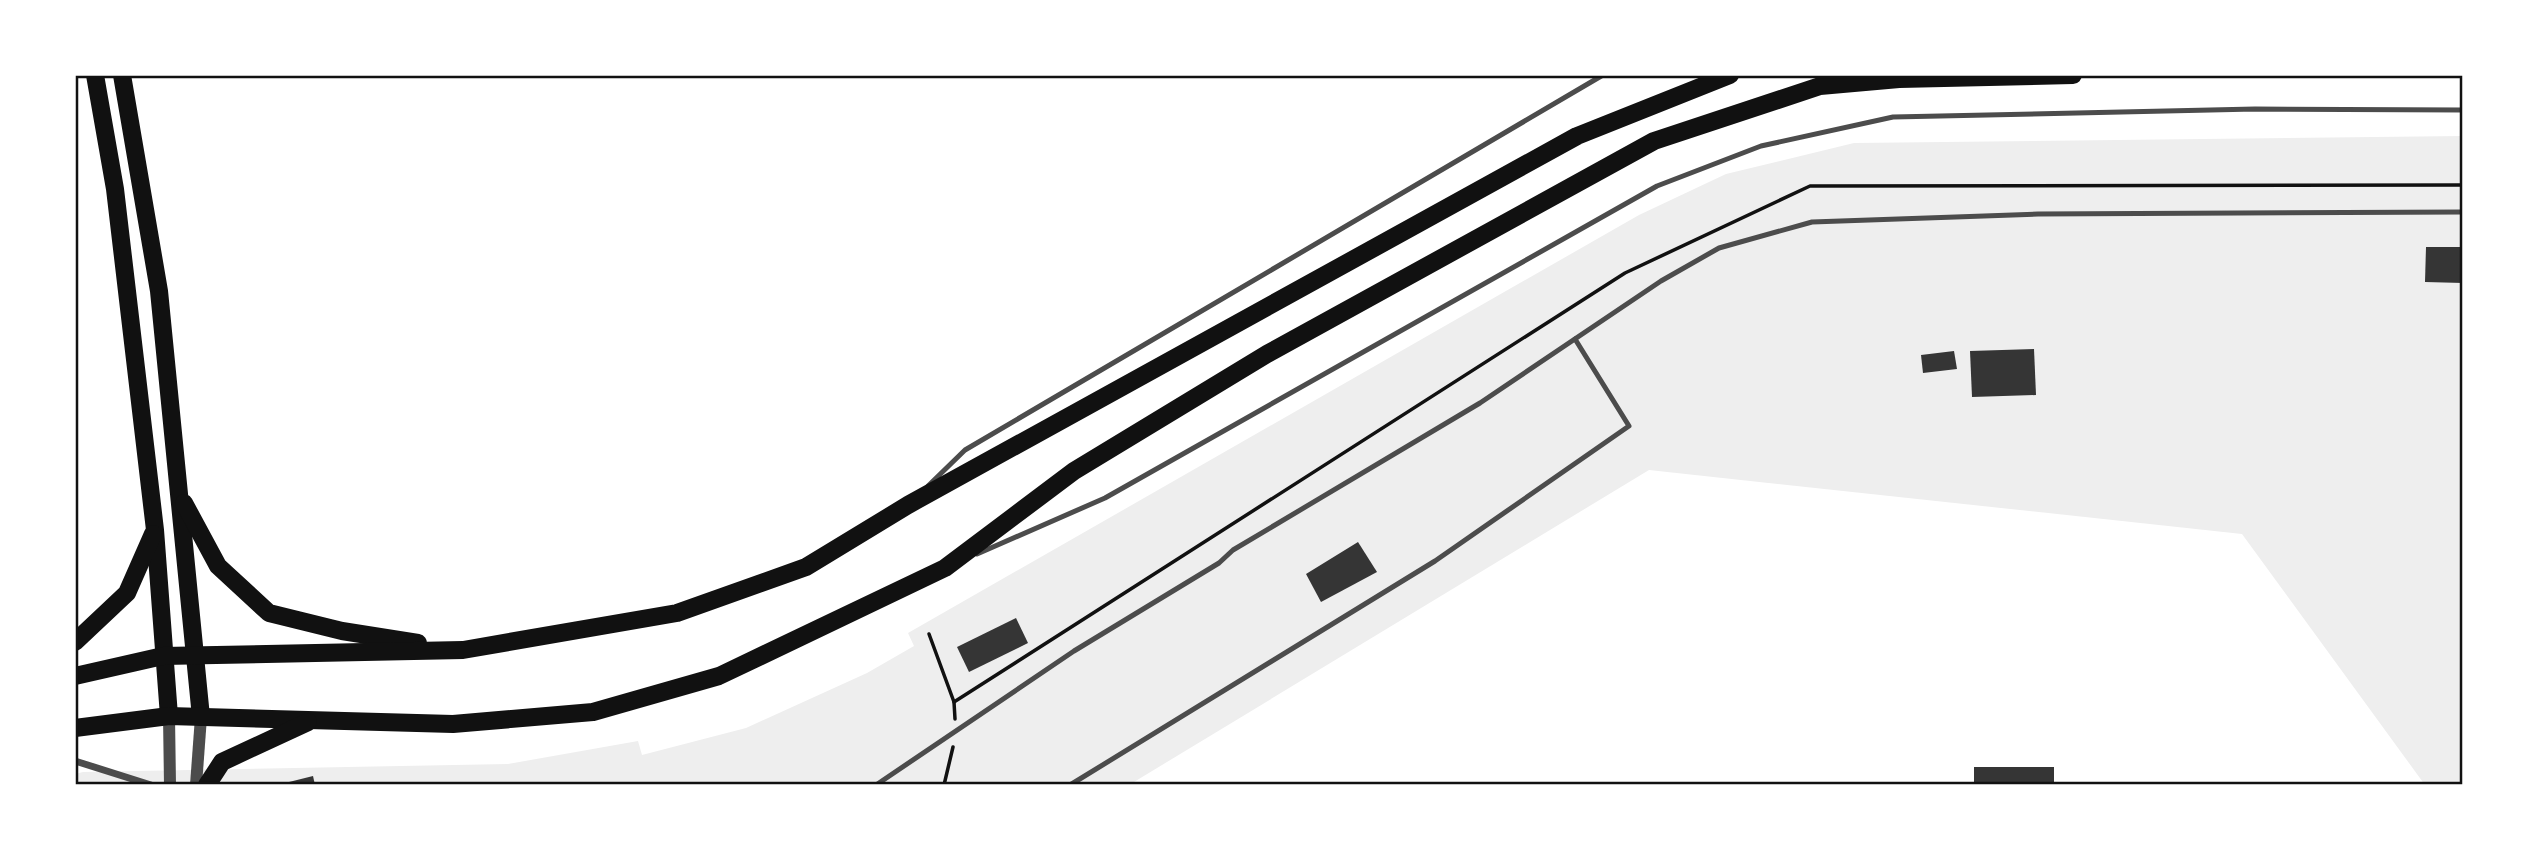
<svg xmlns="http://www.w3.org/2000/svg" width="2538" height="860" viewBox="0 0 2538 860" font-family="'Open Sans',sans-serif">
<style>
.green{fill:#eee}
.building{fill:#353535}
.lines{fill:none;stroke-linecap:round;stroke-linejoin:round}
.path{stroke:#111;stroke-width:3.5}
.service{stroke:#4c4c4c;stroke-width:5}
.minor{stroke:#4c4c4c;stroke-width:7}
.tertiary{stroke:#4c4c4c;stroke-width:12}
.primary{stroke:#111;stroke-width:18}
.neatline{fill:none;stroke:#111;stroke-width:2.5}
</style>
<rect width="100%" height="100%" fill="#fff"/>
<polygon class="green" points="2463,136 2463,785 2425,785 2242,534 1649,470 1129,785 75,785 75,774 83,772 508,764 638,741 642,755 746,728 867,673 914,646 908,633 1639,215 1726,174 1854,143"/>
<g class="building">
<polygon points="2426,247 2463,247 2463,283 2425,282"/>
<polygon points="2034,349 2036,395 1972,397 1970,351"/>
<polygon points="1954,351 1957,369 1923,373 1921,355"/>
<polygon points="1358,542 1377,572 1321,602 1306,574"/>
<polygon points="1016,618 1028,643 969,672 957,647"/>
<rect x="1974" y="767" width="80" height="18"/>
<polygon points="313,776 315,785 290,785 289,782"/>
</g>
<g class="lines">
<g class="path">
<polyline points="929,634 954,702 955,719"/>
<polyline points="954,702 1625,273 1810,186 2463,185"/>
<polyline points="944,785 953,747"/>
</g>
<g class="service">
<polyline points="928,486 965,450 1603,75"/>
<polyline points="977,554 1105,498 1657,186 1761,146 1893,117 2255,109 2463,110"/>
<polyline points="876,785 1074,651 1219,563 1233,550 1480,403 1661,281 1719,248 1812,222 2038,214 2463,212"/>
<polyline points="1070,785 1435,561 1629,426 1575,339"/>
</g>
<polyline class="minor" points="75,761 151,785"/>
<g class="tertiary">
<polyline points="169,716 170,785"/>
<polyline points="196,785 201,717"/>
</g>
<g class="primary">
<polyline points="95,75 115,189 155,530 169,716"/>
<polyline points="122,75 159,291 201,717"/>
<polyline points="184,503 218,566 269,613 342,631 418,643"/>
<polyline points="75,642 127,593 153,534"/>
<polyline points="75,676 163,656 463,650 677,613 806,567 908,505 1577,136 1730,75"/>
<polyline points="75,728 169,716 453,724 593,712 719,676 945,568 1074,471 1267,354 1654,141 1820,86 1899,79 2073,75"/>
<polyline points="207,785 222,762 308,722"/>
</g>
</g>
<rect width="2538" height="860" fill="none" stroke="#ffffff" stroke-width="154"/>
<rect x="77" y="77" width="2384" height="706" class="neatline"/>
</svg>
